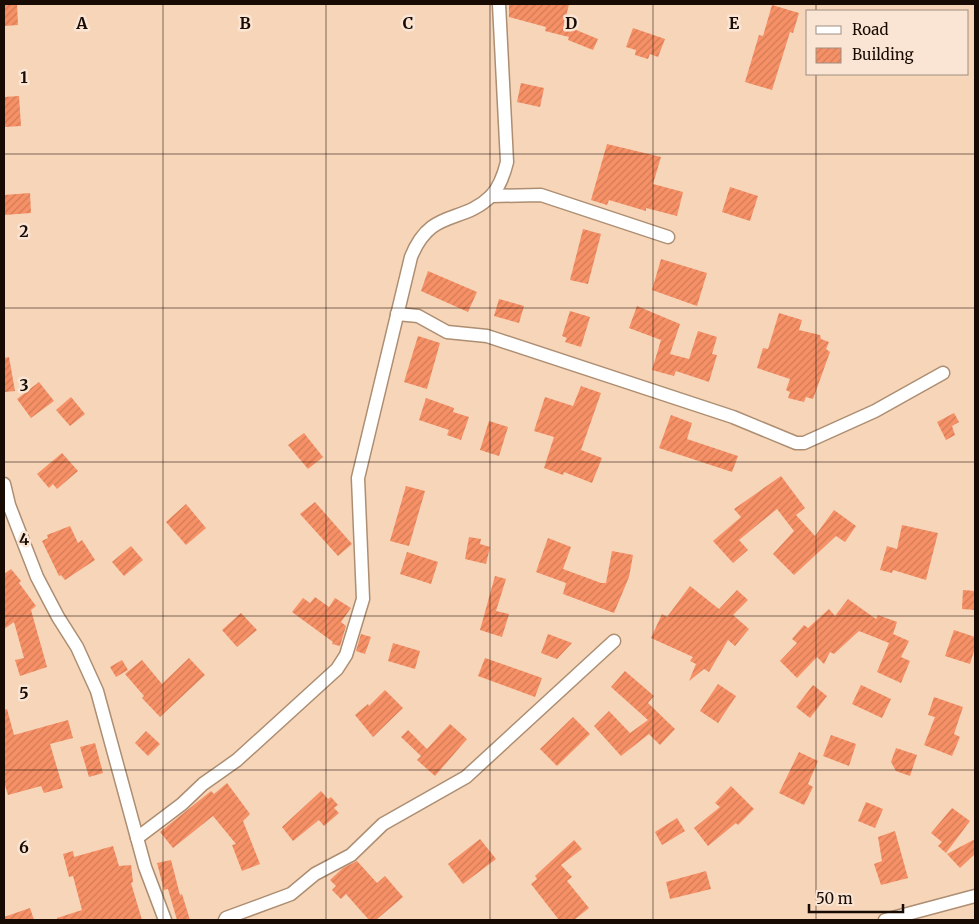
<svg xmlns="http://www.w3.org/2000/svg" width="979" height="924" viewBox="0 0 979 924" font-family="Merriweather,serif">
<style>
.building{fill:url(#building-hatch)}
.lines{fill:none;stroke-linecap:round;stroke-linejoin:round}
.minor-casing{stroke:#ad8e72;stroke-width:15}
.minor{stroke:#fff;stroke-width:12}
.grid{fill:none;stroke:#170b03;stroke-width:1;stroke-opacity:0.55}
.grid-label{font-size:16px;text-anchor:middle;font-weight:bold;fill:#170b03;stroke:#fae5d4;stroke-width:5;stroke-linejoin:round;paint-order:stroke}
</style>
<defs>
<pattern id="building-hatch" width="6" height="6" patternUnits="userSpaceOnUse" patternTransform="scale(1.25)"><rect width="6" height="6" fill="#f69066"/><path d="M-1 1l2-2M0 6l6-6M5 7l2-2" fill="none" stroke="#d27b57"/></pattern>
</defs>
<rect width="100%" height="100%" fill="#f7d5b8"/>
<g class="building">
<polygon points="4,4 17,4 18,25 4,26"/>
<polygon points="509,4 569,4 564,25 598,39 593,50 568,40 569,37 545,31 546,27 509,17"/>
<polygon points="772,5 799,13 793,33 790,32 772,90 745,82 759,35 763,36"/>
<polygon points="633,28 665,39 658,57 650,54 648,59 635,55 636,50 626,47"/>
<polygon points="521,83 544,88 540,107 517,102"/>
<polygon points="19,96 21,126 4,127 4,97"/>
<polygon points="607,144 661,157 653,184 683,192 677,216 646,208 646,211 609,200 607,205 591,200"/>
<polygon points="730,187 758,196 750,221 722,212"/>
<polygon points="30,193 31,213 4,215 4,195"/>
<polygon points="583,229 601,234 588,284 570,280"/>
<polygon points="661,259 707,273 697,306 652,290"/>
<polygon points="428,271 477,292 468,312 421,291"/>
<polygon points="499,299 524,306 519,323 494,316"/>
<polygon points="637,306 680,324 670,354 689,359 698,331 717,337 712,354 717,355 709,382 676,371 674,376 652,370 661,340 629,328"/>
<polygon points="570,311 590,317 581,347 565,342 567,338 562,336"/>
<polygon points="779,313 802,320 799,330 820,335 821,339 829,342 826,349 830,352 813,399 806,397 804,402 788,398 790,392 786,390 790,379 757,368 763,348 768,349"/>
<polygon points="418,336 440,343 427,389 404,382"/>
<polygon points="9,357 15,391 5,392 4,358"/>
<polygon points="39,382 54,401 31,418 17,399"/>
<polygon points="581,386 601,393 581,450 602,458 592,483 564,472 563,475 544,468 554,437 534,431 545,397 573,406"/>
<polygon points="71,397 85,414 70,426 56,410"/>
<polygon points="426,398 454,408 453,412 469,417 461,440 447,435 449,430 419,420"/>
<polygon points="954,413 959,422 952,426 955,435 946,440 937,422"/>
<polygon points="671,415 692,423 687,439 738,456 732,472 659,448"/>
<polygon points="489,421 508,427 499,456 480,450"/>
<polygon points="304,433 323,457 308,469 288,445"/>
<polygon points="62,453 78,471 57,489 53,484 49,488 37,474"/>
<polygon points="781,476 805,508 796,515 815,536 834,510 856,526 845,542 836,536 794,575 773,554 794,531 777,509 739,540 748,550 733,563 713,541 741,517 734,509"/>
<polygon points="406,486 425,491 409,546 390,541"/>
<polygon points="315,502 352,544 338,556 300,514"/>
<polygon points="186,504 206,528 186,545 166,522"/>
<polygon points="902,525 938,533 926,580 893,570 892,573 880,570 887,546 897,549"/>
<polygon points="70,526 78,543 82,540 95,560 65,580 61,575 59,576 42,541 48,538 47,535"/>
<polygon points="469,537 481,539 480,544 490,547 486,564 465,559"/>
<polygon points="548,538 571,547 563,569 601,583 606,583 612,551 633,555 629,577 614,613 563,594 566,583 536,572"/>
<polygon points="131,546 143,560 124,576 112,562"/>
<polygon points="407,552 438,562 431,584 400,574"/>
<polygon points="11,569 21,581 19,583 36,606 31,610 47,667 20,676 15,660 24,658 14,622 4,629 4,574"/>
<polygon points="495,576 506,579 496,611 509,614 502,637 480,630"/>
<polygon points="690,586 719,609 737,590 748,600 733,615 749,629 735,646 728,640 709,672 704,669 689,681 696,664 690,661 693,657 651,638 662,614 667,617"/>
<polygon points="963,590 975,591 975,610 962,609"/>
<polygon points="315,597 329,607 335,598 351,608 341,622 346,626 340,646 332,644 333,642 292,612 303,598 310,603"/>
<polygon points="848,599 876,619 878,615 897,622 893,634 909,641 901,657 910,661 901,683 877,672 889,643 859,631 834,654 830,652 824,664 817,657 797,678 780,661 797,643 792,639 804,625 808,628 829,609 835,616"/>
<polygon points="241,613 257,630 237,647 222,630"/>
<polygon points="954,630 975,637 975,648 970,664 945,656"/>
<polygon points="361,634 371,637 365,654 356,651"/>
<polygon points="548,634 572,643 557,659 541,653"/>
<polygon points="393,643 420,651 415,669 388,661"/>
<polygon points="189,658 205,675 160,717 142,698 144,696 125,674 142,660 162,684"/>
<polygon points="485,658 542,678 535,697 478,676"/>
<polygon points="122,660 128,670 116,677 110,667"/>
<polygon points="625,671 654,696 648,703 675,729 660,745 649,734 621,756 594,726 609,711 630,733 648,720 611,687"/>
<polygon points="718,684 736,696 718,723 700,711"/>
<polygon points="813,685 827,696 810,718 796,707"/>
<polygon points="861,685 891,699 882,718 852,704"/>
<polygon points="385,690 403,708 373,737 355,715 368,704 369,706"/>
<polygon points="934,697 963,707 954,734 960,737 952,756 924,745 935,717 928,715"/>
<polygon points="7,709 14,735 68,720 73,738 50,744 63,788 44,793 41,786 8,795 4,782 4,710"/>
<polygon points="573,717 590,734 557,766 540,749"/>
<polygon points="450,724 467,739 435,776 417,760 421,756 401,737 408,730 427,749"/>
<polygon points="146,731 160,744 148,756 135,743"/>
<polygon points="831,735 856,744 849,766 823,756"/>
<polygon points="95,743 103,773 89,777 80,747"/>
<polygon points="896,748 917,755 910,776 896,771 891,762"/>
<polygon points="799,752 818,761 808,784 813,787 804,805 779,793"/>
<polygon points="227,783 250,814 243,821 260,864 242,871 232,845 236,844 213,816 173,848 160,832 211,791 214,794"/>
<polygon points="731,786 754,809 738,825 736,823 708,846 694,828 720,807 715,803"/>
<polygon points="321,791 328,799 331,797 338,805 334,808 339,813 324,826 319,820 293,841 282,827"/>
<polygon points="866,802 883,809 875,828 858,821"/>
<polygon points="952,808 970,821 946,853 938,846 942,842 931,833"/>
<polygon points="677,818 685,831 662,845 655,832"/>
<polygon points="895,831 908,878 881,885 874,864 882,861 878,837"/>
<polygon points="480,839 496,859 463,884 448,864"/>
<polygon points="975,839 975,854 960,868 947,854"/>
<polygon points="574,840 582,849 561,865 572,877 567,881 589,908 574,920 559,920 531,884 537,879 535,876"/>
<polygon points="113,846 119,866 131,865 133,882 131,883 142,920 57,920 57,918 82,910 73,876 69,877 63,854 73,851 74,857"/>
<polygon points="171,860 180,895 182,894 190,920 177,920 168,889 164,890 157,863"/>
<polygon points="357,861 377,883 385,876 403,897 376,920 369,920 346,894 341,899 332,890 336,886 330,880 343,868"/>
<polygon points="706,871 711,889 670,899 666,882"/>
<polygon points="30,908 34,920 4,920 4,917"/>
</g>
<g class="lines">
<g class="minor-casing">
<g id="minor">
<polyline points="491,196 541,195 668,237"/>
<polyline points="397,314 418,316 447,332 487,336 733,417 796,443 804,443 875,411 943,373"/>
<polyline points="4,484 9,505 37,577 58,617 77,647 97,691 145,867 165,920"/>
<path d="M137,838L182,804L203,784L237,760L337,669L346,655L363,599L358,478L411,257C431,207 462,225 491,196C500,187 504,174 507,162L499,4"/>
<polyline points="225,920 226,918 291,894 315,874 351,855 383,824 466,777 614,641"/>
<polyline points="885,920 975,896"/>
</g>
</g>
<use href="#minor" class="minor"/>
</g>
<path class="grid" d="M163,4V920M326,4V920M490,4V920M653,4V920M816,4V11M816,74V920M4,154H975M4,308H975M4,462H975M4,616H975M4,770H975"/>
<g class="grid-label">
<text x="82" y="29">A</text>
<text x="245" y="29">B</text>
<text x="408" y="29">C</text>
<text x="571" y="29">D</text>
<text x="734" y="29">E</text>
<text x="24" y="83">1</text>
<text x="24" y="237">2</text>
<text x="24" y="391">3</text>
<text x="24" y="545">4</text>
<text x="24" y="699">5</text>
<text x="24" y="853">6</text>
</g>
<rect width="979" height="924" fill="none" stroke="#170b03" stroke-width="10"/>
<rect x="806" y="10" width="162" height="65" fill="#fae5d4" stroke="#9f8e80"/>
<rect x="816" y="26" width="25" height="8" fill="#ffffff" stroke="#9f8e80"/>
<text x="852" y="35" font-size="15" fill="#170b03">Road</text>
<rect x="816" y="48" width="25" height="15" fill="url(#building-hatch)" stroke="#9f8e80"/>
<text x="852" y="60" font-size="15" fill="#170b03">Building</text>
<path d="M809 904v8h94v-8" fill="none" stroke="#170b03" stroke-width="2.5"/>
<text x="816" y="904" font-size="15" fill="#170b03" stroke="#fae5d4" stroke-width="4" paint-order="stroke">50 m</text>
</svg>
